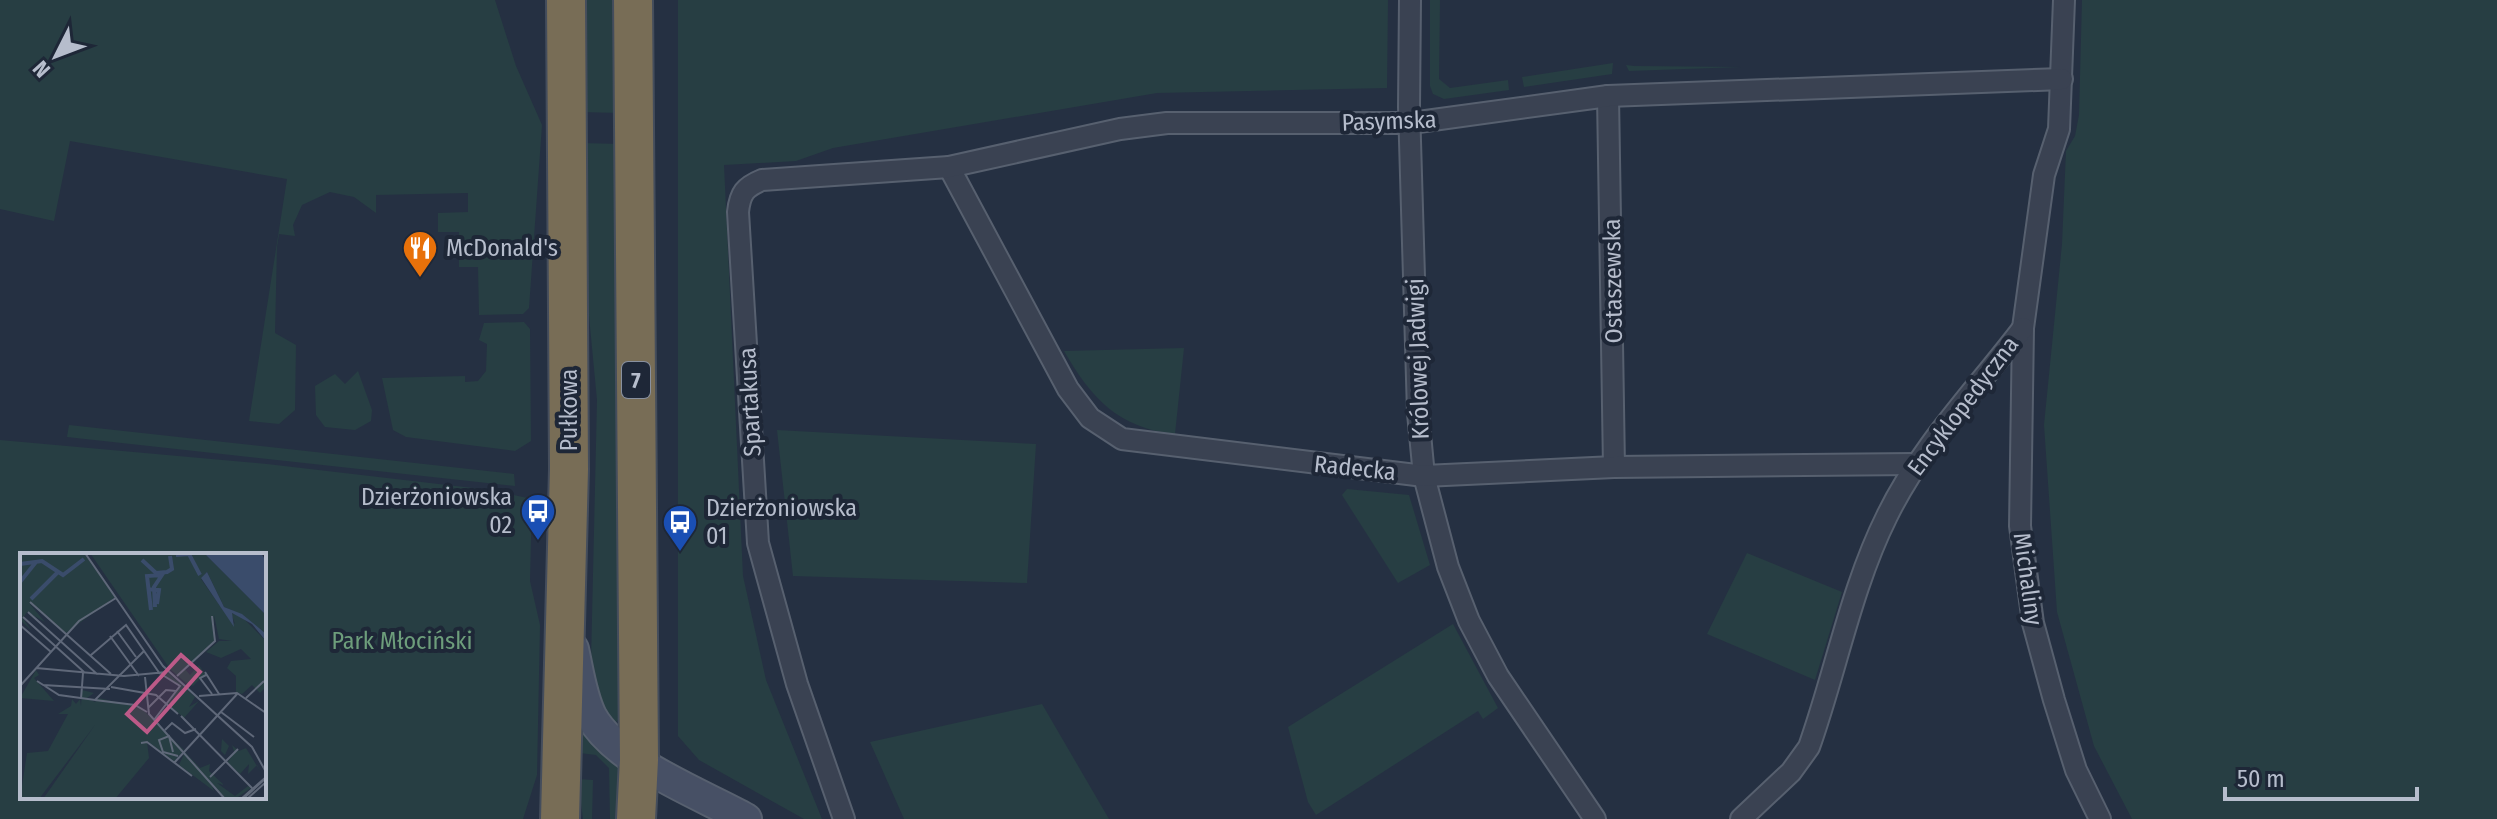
<svg xmlns="http://www.w3.org/2000/svg" width="2497" height="819" viewBox="0 0 2497 819" font-family="'Fira Sans Condensed',sans-serif">
<style>
.green{fill:#273e43;fill-rule:evenodd}
.lines{fill:none;stroke-linecap:round;stroke-linejoin:round}
.street-casing{stroke:#57606f;stroke-width:24}
.secondary-casing{stroke:#57606f;stroke-width:34}
.highway-casing{stroke:#444d5c;stroke-width:42}
.street{stroke:#3a4252;stroke-width:20}
.secondary{stroke:#475065;stroke-width:30}
.highway{stroke:#786d56;stroke-width:38}
.labels{text-anchor:middle;dominant-baseline:central;stroke-width:8;stroke-linejoin:round;paint-order:stroke}
.shield{fill:#1e2737;stroke:#88909f;stroke-width:2}
.shield-label{font-size:22px;font-weight:bold;fill:#b6bdcc}
.street-label{font-size:24px;fill:#b6bdcc;stroke:#1e2737}
.poi-label{font-size:24px;fill:#b6bdcc;stroke:#1e2737;text-anchor:start}
.park-label{font-size:24px;fill:#6d9d7b;stroke:#1e2737}
.inset-river{fill:none;stroke:#3a4c6b;stroke-width:4}
.inset-road{fill:none;stroke:#5f6879;stroke-width:2}
.view{fill:#bd5a88;fill-opacity:0.15;stroke:#bd5a88;stroke-width:4}
.inset-edge{fill:none;stroke:#b6bdcc;stroke-width:4}
</style>
<rect width="100%" height="100%" fill="#253042"/>
<g class="green">
<polygon points="0,0 495,0 516,66 542,125 529,308 523,314 479,315 478,267 459,267 459,232 438,232 438,213 468,212 468,193 376,195 376,213 354,197 330,192 302,205 293,225 295,236 279,234 277,247 275,333 296,345 295,410 279,424 249,421 287,179 70,141 54,221 0,209"/>
<polygon points="579,0 619,0 620,113 580,112"/>
<polygon points="678,0 1388,0 1387,88 1157,93 833,148 796,161 724,165 743,576 766,680 822,819 804,819 699,760 678,736"/>
<polygon points="1430,0 1440,0 1439,79 1450,88 1508,80 1509,90 1444,99 1433,94 1430,86"/>
<polygon points="2082,0 2497,0 2497,819 2132,819 2094,746 2057,612 2044,425 2062,244 2066,151 2075,136 2079,115"/>
<polygon points="1613,63 1612,74 1524,87 1522,77"/>
<polygon points="1626,65 1634,66 1741,67 1629,71"/>
<polygon points="581,143 620,144 622,716 615,723 598,710 591,661 597,400 584,264"/>
<polygon points="524,322 530,329 531,441 515,451 406,437 393,430 382,378 465,376 465,382 478,381 486,371 487,344 479,340 484,323"/>
<path d="M1184,348L1175,434C1118,428 1091,398 1064,351Z"/>
<polygon points="358,371 372,410 371,421 355,430 325,427 316,415 315,386 335,374 345,384"/>
<polygon points="69,425 514,474 515,486 67,437"/>
<polygon points="777,430 1036,444 1027,583 793,576"/>
<path d="M0,440L267,464L490,490L532,499L530,581L540,625L537,775L523,819H0ZM264,555V797H22V555Z"/>
<polygon points="1347,489 1409,495 1430,565 1398,583 1342,495"/>
<polygon points="1747,553 1842,592 1815,680 1707,634"/>
<polygon points="1453,624 1498,708 1483,719 1478,711 1316,815 1308,802 1288,727"/>
<polygon points="1042,704 1109,819 904,819 870,742"/>
<polygon points="580,725 619,764 620,819 610,819 609,768 596,755 580,753"/>
<polygon points="578,779 593,780 592,819 583,819"/>
</g>
<g class="lines">
<g class="street-casing">
<g id="street">
<polyline points="1410,0 1409,107 1418,413 1424,476 1448,567 1469,621 1498,676 1595,819"/>
<polyline points="2064,0 2059,129 2044,175 2023,328 2020,526 2033,623 2054,700 2076,770 2100,819"/>
<polyline points="1608,96 1614,467"/>
<polyline points="949,167 1068,389 1090,418 1122,439 1424,476 1614,467 1915,464"/>
<path d="M844,819L797,684L758,543L738,212C740,193 745,187 762,180L949,167L1120,129L1167,123H1411L1608,96L2062,79"/>
<path d="M1741,819L1791,772L1809,747C1836,671 1851,588 1887,516C1921,446 1976,390 2023,328"/>
</g>
</g>
<g class="secondary-casing">
<path id="secondary" d="M573,649C578,671 581,696 591,716C616,762 701,794 746,819"/>
</g>
<g class="highway-casing">
<g id="highway">
<polyline points="633,0 639,760 636,819"/>
<polyline points="560,819 569,469 566,0"/>
</g>
</g>
<use href="#street" class="street"/>
<use href="#secondary" class="secondary"/>
<use href="#highway" class="highway"/>
</g>
<defs>
<g id="restaurant-pin" transform="scale(1.8)"><path d="M0 17L-7.5 6A9.5 9.5 0 1 1 7.5 6Z" fill="#e8710a" stroke="#1e2737"/><path d="M-5-6h1v4h1v-4h1v4h1v-4h1v5L-1.5 .5V6h-2V.5L-5-1ZM5-6V6H3V1.5H1.5Q1.5-4 5-6Z" fill="#fff"/></g>
<g id="bus-pin" transform="scale(1.8)"><path d="M0 17L-7.5 6A9.5 9.5 0 1 1 7.5 6Z" fill="#1a4fb4" stroke="#1e2737"/><path d="M-5-6H5V4H4V6H2V4H-2V6H-4V4H-5ZM-3.5-4V0h7V-4ZM-3.5 1.2v1.5H-2V1.2ZM2 1.2v1.5H3.5V1.2Z" fill="#fff"/></g>
</defs>
<g fill-rule="evenodd">
<use href="#restaurant-pin" x="420" y="248"/>
<use href="#bus-pin" x="538" y="511"/>
<use href="#bus-pin" x="680" y="522"/>
</g>
<g class="labels">
<rect class="shield" x="622" y="362" width="28" height="36" rx="6"/>
<g class="shield-label">
<text x="636" y="380">7</text>
</g>
<g class="street-label">
<text transform="translate(1389 121) rotate(-2)">Pasymska</text>
<text transform="translate(1613 281) rotate(-91)">Ostaszewska</text>
<text transform="translate(1418 359) rotate(-92)">Królowej Jadwigi</text>
<text transform="translate(750 402) rotate(-93)">Spartakusa</text>
<text transform="translate(1963 406) rotate(-53)">Encyklopedyczna</text>
<text transform="translate(569 410) rotate(-90)">Pułkowa</text>
<text transform="translate(1355 468) rotate(6)">Radecka</text>
<text transform="translate(2028 579) rotate(82)">Michaliny</text>
</g>
<g class="poi-label">
<text x="446" y="248">McDonald's</text>
<text x="512" y="497" text-anchor="end">Dzierżoniowska<tspan x="512" dy="28">02</tspan></text>
<text x="706" y="508">Dzierżoniowska<tspan x="706" dy="28">01</tspan></text>
</g>
<g class="park-label">
<text x="402" y="641">Park Młociński</text>
</g>
</g>
<g transform="translate(20 553)">
<rect width="246" height="246" fill="#253042"/>
<path d="M0,0H64L95,44L46,80L9,50L25,69L7,59L3,65L11,77L0,67ZM70,0H184L246,62V81L223,62L204,54L187,19L181,26L210,67L215,71L211,60L221,63L246,88V134L240,140L232,132L222,141L216,139V123L207,115L211,108L231,106L221,96L201,105L186,99L199,88H212L199,86L194,62V88L165,116L170,122L179,112L185,121L173,133L166,130L150,116ZM16,117L19,122L14,125L34,148L0,145ZM148,120L175,144L169,154L179,148L164,165L148,151L160,133L143,121ZM62,137L74,140L67,145L75,149L79,145L121,155L164,197L154,208L127,188L129,205L95,246H23L75,172L19,246H0L7,200L28,198L48,161H38L51,153L52,146L56,151L60,146L61,153ZM202,186L214,198L212,192L219,198L226,195L240,218L237,212L228,221L229,211L220,221L207,210L215,199L209,193L205,202L201,198ZM165,199L180,215L190,211L189,218L204,232L197,230L215,243L228,233L231,235L215,246H206L190,228L194,238L159,212Z" fill="#273e43"/>
<path d="M184,0H241L246,8V62ZM187,19L204,54L222,61L233,70L246,81V88L232,71L212,60L214,74L181,25Z" fill="#3a4c6b"/>
<path class="inset-river" d="M156,2L169,1L180,22M122,7L136,20L147,19L152,16L150,3M0,11L22,8L43,22L64,6M0,29L16,9M127,36L139,37L137,51M11,46L38,19M135,54L134,34L144,19M131,57L127,23L142,22"/>
<path class="inset-road" d="M65,0L143,113L232,194L246,219M10,49L91,121M8,59L77,121M3,64L64,119M0,72L31,99M97,78L116,104M90,83L119,123M71,102L106,72L140,121M16,115L104,123L147,119M185,119L199,141M186,122L180,125L192,141M157,123L195,88L192,63M125,124L129,161L205,246M17,128L39,142L75,147L124,98M23,132L90,136M0,133L59,68L96,45M91,134L136,142L158,161M179,143L217,140L246,160M226,145L244,128M61,146L63,120M75,147L115,152L127,159M128,155L146,137L156,138M201,159L234,184M161,163L232,235M134,167L160,133L141,121M145,177L152,170L165,180L176,176M121,190L127,189L172,223M153,199L149,183L139,187L143,199L158,203M154,210L218,140M190,224L218,196M221,246L246,224M223,246L246,225M227,246L246,229"/>
<path class="view" d="M161,102L180,119L127,179L107,161Z"/>
<rect width="246" height="246" class="inset-edge"/>
</g>
<g transform="translate(56 56) rotate(228)" stroke="#1e2737" stroke-width="6" paint-order="stroke">
<path d="M0-6L14 30L0 20L-14 30Z" fill="#b6bdcc"/>
<text y="-12" font-size="22" font-weight="bold" text-anchor="middle" fill="#b6bdcc">N</text>
</g>
<path d="M2225 787v12h192v-12" fill="none" stroke="#b6bdcc" stroke-width="4"/>
<text x="2237" y="787" font-size="24" fill="#b6bdcc" stroke="#1e2737" stroke-width="6" paint-order="stroke">50 m</text>
</svg>
